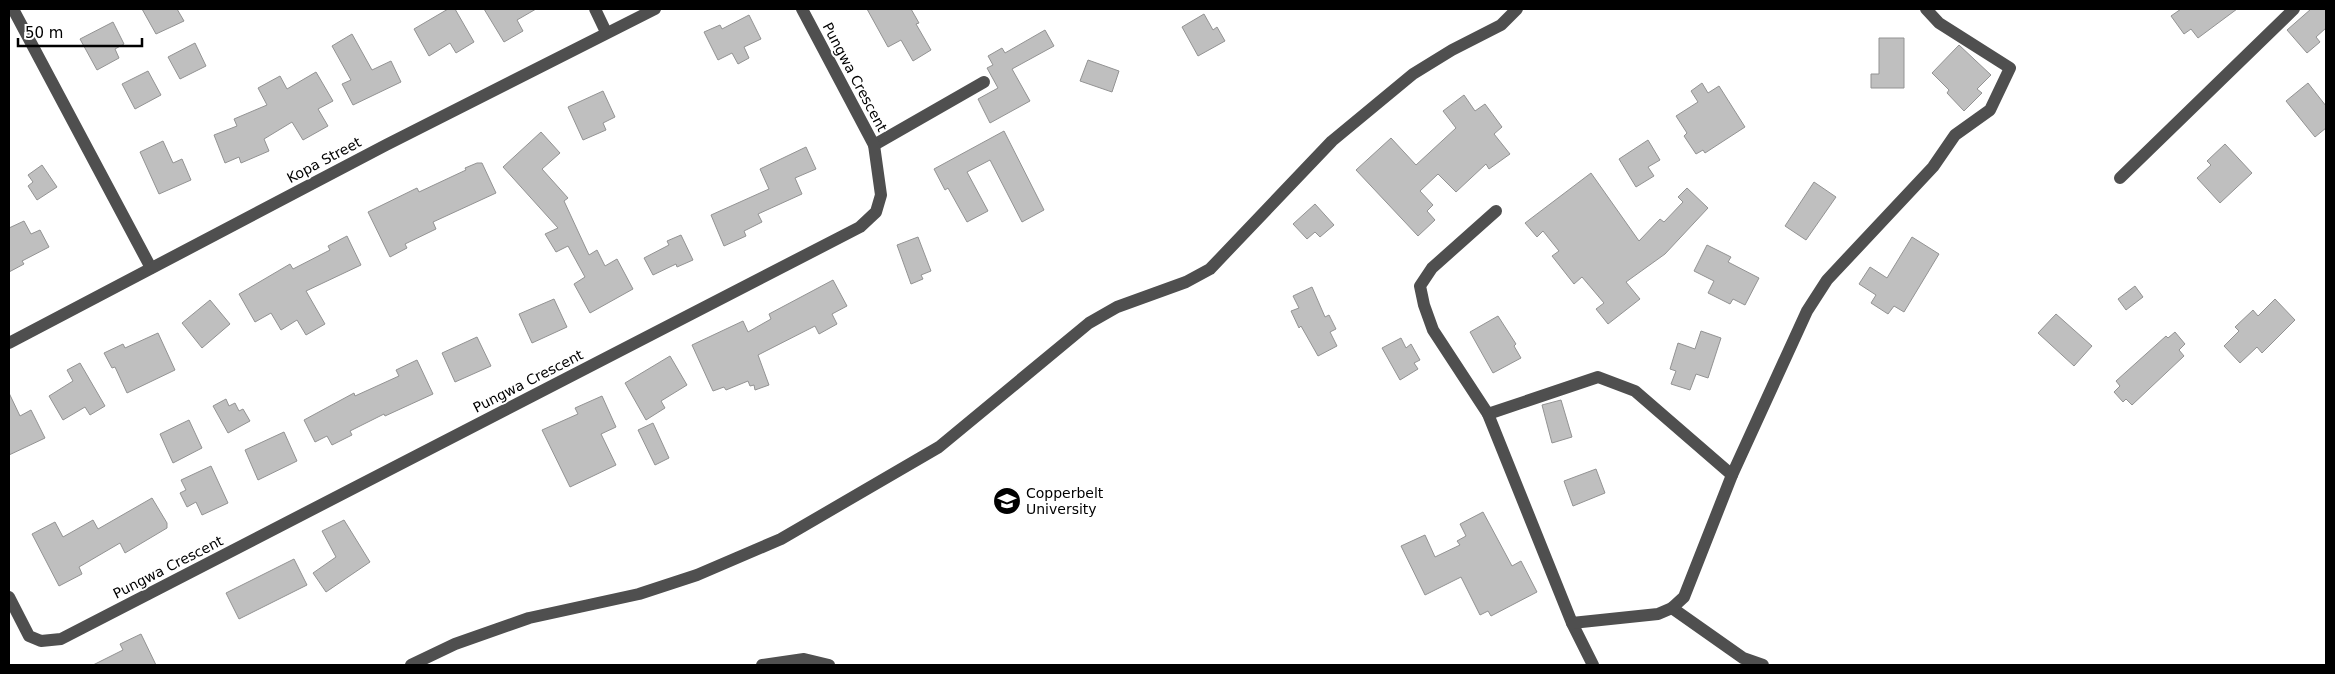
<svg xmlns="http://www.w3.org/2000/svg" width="2335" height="674" viewBox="0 0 2335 674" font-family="'DejaVu Sans',sans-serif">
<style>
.building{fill:#bfbfbf;stroke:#939393}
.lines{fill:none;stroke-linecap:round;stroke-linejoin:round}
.minor{stroke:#4f4f4f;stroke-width:12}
.labels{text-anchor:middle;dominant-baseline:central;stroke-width:4;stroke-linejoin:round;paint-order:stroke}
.street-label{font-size:14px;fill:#000;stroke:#fff}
.poi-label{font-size:14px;fill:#000;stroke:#fff;text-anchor:start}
</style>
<rect width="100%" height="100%" fill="#fff"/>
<g class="building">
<polygon points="142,9 177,9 184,21 156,34"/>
<polygon points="448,9 455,9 474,42 456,53 450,43 429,56 414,29"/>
<polygon points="484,9 536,9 517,20 523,31 504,42"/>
<polygon points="867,9 911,9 919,23 916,24 931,50 913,61 901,40 888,47"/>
<polygon points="2181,9 2237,9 2198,38 2191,29 2184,34 2171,16"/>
<polygon points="2311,9 2326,9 2326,28 2316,37 2320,42 2307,53 2287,30"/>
<polygon points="1204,14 1213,30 1217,27 1225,41 1198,56 1182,27"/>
<polygon points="749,15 761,39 744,47 749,58 738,64 732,53 718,60 704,32 720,25 722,29"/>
<polygon points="113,22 124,44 115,49 119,58 97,70 80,39"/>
<polygon points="1045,30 1054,46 1012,69 1030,101 990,123 978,99 998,88 987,68 993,65 988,56 1002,48 1005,53"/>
<polygon points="352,34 372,70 391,61 401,82 353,105 342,84 351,80 332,46"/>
<polygon points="1879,38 1904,38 1904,88 1871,88 1871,74 1879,74"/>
<polygon points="195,43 206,66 180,79 168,57"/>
<polygon points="1959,45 1991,75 1977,89 1982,93 1964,111 1947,93 1949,90 1932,73"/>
<polygon points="1088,60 1119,71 1112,92 1080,81"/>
<polygon points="148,71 161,95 135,109 122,84"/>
<polygon points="316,72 333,101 318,109 328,126 303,140 292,122 264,139 269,151 241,163 239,157 225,163 214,135 237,126 234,119 267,105 258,88 280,76 287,89"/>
<polygon points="1702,83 1708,93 1719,86 1745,127 1705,153 1703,150 1696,154 1684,136 1687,133 1676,116 1698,102 1691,91"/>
<polygon points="2308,83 2326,106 2326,128 2315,137 2286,101"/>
<polygon points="603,91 615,117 603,123 606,130 583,140 568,107"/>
<polygon points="1464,95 1475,111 1485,104 1502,127 1494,134 1510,154 1489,169 1486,164 1456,192 1438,174 1420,191 1433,205 1427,211 1435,220 1418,236 1356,170 1391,138 1416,165 1456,128 1443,111"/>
<polygon points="1004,131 1044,210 1022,222 990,160 967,172 988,211 967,222 948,188 945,190 934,169"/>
<polygon points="541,132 560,153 542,169 568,198 564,201 589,255 597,250 605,266 617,259 633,289 590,313 574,284 585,277 568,246 556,252 545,234 558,228 503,167"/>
<polygon points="1648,140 1660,160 1648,167 1654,176 1636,187 1619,159"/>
<polygon points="163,141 173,163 182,159 191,180 159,194 140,152"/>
<polygon points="2225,144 2252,173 2220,203 2197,178 2211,165 2207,161"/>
<polygon points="806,147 816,169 795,178 802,194 758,214 762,222 744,231 746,236 724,246 711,215 769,189 760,169"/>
<polygon points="477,163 482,163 496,193 433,222 436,229 405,244 407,248 390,257 368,212 417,188 419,192 466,170 465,168"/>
<polygon points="42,165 57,187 37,200 28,186 33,182 28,175"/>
<polygon points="1591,173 1639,241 1660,219 1664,222 1683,202 1678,197 1687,188 1708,208 1665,254 1626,282 1640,299 1608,324 1596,309 1604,303 1582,277 1574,284 1552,256 1559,251 1543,231 1537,237 1525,223"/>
<polygon points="1814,182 1836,197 1806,240 1785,226"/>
<polygon points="1315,204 1334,225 1320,237 1315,232 1307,239 1293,224"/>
<polygon points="24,221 31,234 40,230 49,247 22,261 24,264 9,272 9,228"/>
<polygon points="681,235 693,260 677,267 676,264 653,275 644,258 669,245 667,241"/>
<polygon points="347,236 361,265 306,291 325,324 306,335 297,320 281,330 271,313 255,322 239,294 290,264 293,269 330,250 328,246"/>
<polygon points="918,237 931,271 921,275 923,279 911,284 897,245"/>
<polygon points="1912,237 1939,254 1904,312 1894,306 1888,314 1871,303 1876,295 1859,284 1870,267 1887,278"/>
<polygon points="1707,245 1731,257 1728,262 1759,278 1745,305 1733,299 1730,304 1708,293 1714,281 1694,271"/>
<polygon points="833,280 847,306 832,314 837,324 819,334 815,326 758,355 769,385 755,390 754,385 750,386 748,381 726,390 724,387 713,391 692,345 743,321 748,332 771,319 769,314"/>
<polygon points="2135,286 2143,297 2126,310 2118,299"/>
<polygon points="1312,287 1325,317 1329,315 1336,329 1330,332 1337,346 1318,356 1301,326 1299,328 1291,311 1299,308 1293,296"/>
<polygon points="554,299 567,327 532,343 519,314"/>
<polygon points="2275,299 2295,320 2262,353 2257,347 2240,363 2224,346 2239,331 2235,327 2253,310 2258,316"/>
<polygon points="210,300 230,324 202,348 182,323"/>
<polygon points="2056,314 2092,346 2074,366 2038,333"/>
<polygon points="1498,316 1516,344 1514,346 1521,358 1493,373 1470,332"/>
<polygon points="1701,331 1721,338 1708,378 1696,374 1690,390 1671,384 1676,371 1670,369 1678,343 1695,349"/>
<polygon points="2175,332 2185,344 2179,350 2184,356 2132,405 2126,399 2123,402 2114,392 2120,386 2116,381 2166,336 2168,338"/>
<polygon points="158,333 175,370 127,393 115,367 112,368 104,353 123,344 125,348"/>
<polygon points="477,337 491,366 455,382 442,353"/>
<polygon points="1401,338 1406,348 1411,344 1420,360 1414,363 1418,369 1400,380 1382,348"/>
<polygon points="670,356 687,385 661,401 665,408 646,420 625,383"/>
<polygon points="417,360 433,394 385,416 384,414 350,431 352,435 332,445 327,436 315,442 304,420 354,393 355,396 399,376 396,370"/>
<polygon points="80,363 105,406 90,415 85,407 63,420 49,396 73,381 67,370"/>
<polygon points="9,393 20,416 31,410 45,438 9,455"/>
<polygon points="602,396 616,427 601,434 616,465 570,487 542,430 578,414 575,408"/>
<polygon points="226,399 229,406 235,403 239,411 243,409 250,421 228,433 213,406"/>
<polygon points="1561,400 1572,437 1552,443 1542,405"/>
<polygon points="189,420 202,448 173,463 160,434"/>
<polygon points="653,423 669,458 655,465 638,430"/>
<polygon points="284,432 297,461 258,480 245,450"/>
<polygon points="211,466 228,503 202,515 196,502 187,507 180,493 186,490 181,480"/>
<polygon points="1596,469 1605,493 1573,506 1564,481"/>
<polygon points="152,498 167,523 167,528 125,553 120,543 79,567 82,574 59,586 32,534 55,522 63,537 93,520 98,529"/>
<polygon points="1483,512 1512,566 1521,561 1537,592 1491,616 1488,611 1480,615 1461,577 1425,595 1401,546 1425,535 1435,557 1460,545 1457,541 1466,536 1460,524"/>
<polygon points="344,520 370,562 326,592 313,573 336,557 322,531"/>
<polygon points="294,559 307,585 239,619 226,593"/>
<polygon points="141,634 156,665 93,665 123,650 120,644"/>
</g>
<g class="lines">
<g class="minor">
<polyline points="13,9 151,268"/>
<polyline points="595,9 606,32"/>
<polyline points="874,145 984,82"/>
<polyline points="2120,178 2294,9"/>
<polyline points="1496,211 1432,268 1420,286 1424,305 1433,330 1488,414 1572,623 1593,665"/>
<polyline points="9,343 386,145 655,9"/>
<polyline points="1488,414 1598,377 1635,391 1732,475"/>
<polyline points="9,597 29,636 41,641 61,639 860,227 876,212 881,195 874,145 802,9"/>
<polyline points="1672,608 1743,658 1763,665"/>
<polyline points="1572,623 1658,614 1672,608 1684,597 1732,475 1807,311 1827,280 1933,167 1955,135 1990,110 2010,68 1939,23 1926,9"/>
<polyline points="411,665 455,644 529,618 639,594 697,575 781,539 939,447 1089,323 1117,307 1186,282 1210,269 1332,141 1413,74 1452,50 1501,25 1517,9"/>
<polyline points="762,665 804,659 829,665"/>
</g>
</g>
<defs>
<g id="university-disc" transform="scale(1.4375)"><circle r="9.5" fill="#000" stroke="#fff"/><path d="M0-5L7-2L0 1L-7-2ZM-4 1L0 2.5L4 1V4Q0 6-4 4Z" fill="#fff"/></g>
</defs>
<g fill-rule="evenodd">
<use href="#university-disc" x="1007" y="501"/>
</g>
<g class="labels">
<g class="street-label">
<text transform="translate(855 77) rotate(62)">Pungwa Crescent</text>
<text transform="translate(324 160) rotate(-28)">Kopa Street</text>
<text transform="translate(528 381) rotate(-27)">Pungwa Crescent</text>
<text transform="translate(168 567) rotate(-27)">Pungwa Crescent</text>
</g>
<g class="poi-label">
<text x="1026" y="493">Copperbelt<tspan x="1026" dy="16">University</tspan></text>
</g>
</g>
<rect width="2335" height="674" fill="none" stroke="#000000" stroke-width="20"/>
<path d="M18 38v8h124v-8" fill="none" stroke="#000000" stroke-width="2.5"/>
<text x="25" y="38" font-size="15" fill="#000000" stroke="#ffffff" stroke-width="4" paint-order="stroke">50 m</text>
</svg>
